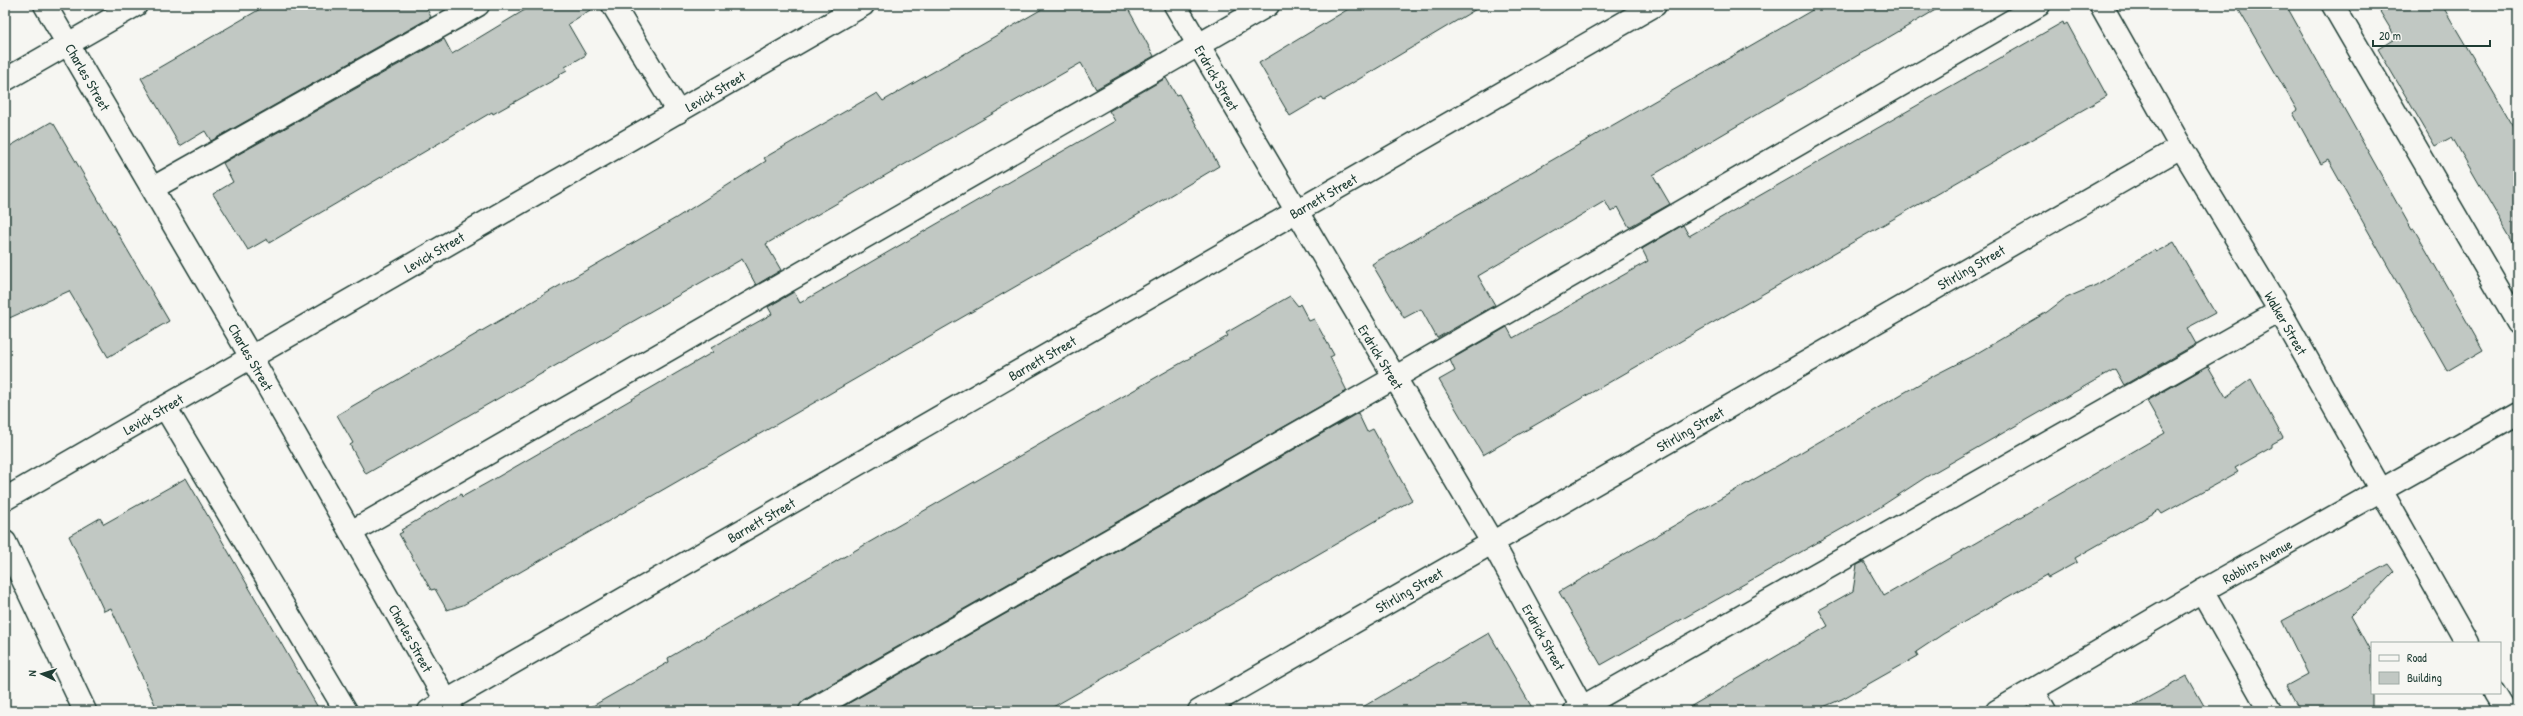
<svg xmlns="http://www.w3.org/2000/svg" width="2523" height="716" viewBox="0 0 2523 716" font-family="'Patrick Hand',sans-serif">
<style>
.building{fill:#c1c8c3;stroke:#1f3d34}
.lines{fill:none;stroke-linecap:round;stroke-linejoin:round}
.minor-casing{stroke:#1f3d34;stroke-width:25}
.highway-casing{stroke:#1f3d34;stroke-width:25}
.minor{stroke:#f6f6f2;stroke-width:22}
.highway{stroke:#f6f6f2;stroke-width:22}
.labels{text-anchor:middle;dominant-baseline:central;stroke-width:4;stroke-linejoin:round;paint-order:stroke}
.street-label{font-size:14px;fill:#1f3d34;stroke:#f6f6f2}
</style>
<rect width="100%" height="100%" fill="#f6f6f2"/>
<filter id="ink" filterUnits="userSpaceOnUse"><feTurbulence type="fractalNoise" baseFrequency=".025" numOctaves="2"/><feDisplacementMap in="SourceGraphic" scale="8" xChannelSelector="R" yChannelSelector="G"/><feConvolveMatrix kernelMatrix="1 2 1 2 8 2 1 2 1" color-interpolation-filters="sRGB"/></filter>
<g filter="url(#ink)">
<g class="building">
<polygon points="267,5 425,5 431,17 211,141 205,131 180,146 141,78"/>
<polygon points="533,5 598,5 568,24 586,55 565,67 567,70 558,75 559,77 493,114 492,112 269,243 267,239 248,250 213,194 233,182 223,163 444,39 452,54"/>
<polygon points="1049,5 1126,5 1154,56 1096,89 1081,63 766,244 781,270 756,285 742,259 366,474 350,445 353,443 337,415 676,218 766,161 764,158 877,93 883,101"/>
<polygon points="1355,5 1483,5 1324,100 1322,97 1290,116 1259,63"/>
<polygon points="1821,5 1944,5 1653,175 1670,204 1629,227 1618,207 1611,212 1605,201 1478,276 1495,305 1437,338 1421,309 1404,318 1372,264"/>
<polygon points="2236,5 2286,5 2412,230 2414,229 2483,350 2447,371 2328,160 2321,164 2293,113 2297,110"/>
<polygon points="2376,5 2442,5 2518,134 2518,251 2452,137 2435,146 2378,49 2396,38"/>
<polygon points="2063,22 2064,25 2067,23 2107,96 1483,455 1439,380 1455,371 1450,360 1507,327 1513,338 1648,261 1642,249 1683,225 1689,236"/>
<polygon points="1166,78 1176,95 1179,94 1219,166 1079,250 463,605 447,610 435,589 431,590 399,534 403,532 401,530 461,494 462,497 496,478 713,352 711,348 772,314 768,307 794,292 800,303 1115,121 1109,111"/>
<polygon points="51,122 54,124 169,321 108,357 69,291 5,320 5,149"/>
<polygon points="2174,242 2215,313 2187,328 2196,344 2124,385 2115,369 1926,477 1877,509 1601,665 1559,592 1933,376 1974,355 2047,312 2064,299 2096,285 2154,250 2156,252"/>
<polygon points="1290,296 1298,306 1300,304 1309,321 1314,319 1334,355 1330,357 1347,391 804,700 798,711 584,711 669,662 668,658 1228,336 1226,333"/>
<polygon points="2208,366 2226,397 2251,379 2283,438 2272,444 2272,447 2235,468 2238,472 2162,514 2159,510 2075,558 2077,562 2048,578 2046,575 1943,634 1916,652 1918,656 1842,699 1814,711 1683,711 1828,626 1819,610 1853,591 1857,565 1864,562 1884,596 2165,433 2147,401"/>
<polygon points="1358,413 1367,432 1373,429 1412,500 1102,679 1046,711 835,711"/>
<polygon points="186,478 320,711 158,711 111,608 104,611 69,536 100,518 104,524"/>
<polygon points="2388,564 2394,572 2351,616 2372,654 2372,711 2300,711 2286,686 2308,674 2282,621"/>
<polygon points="1489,633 1534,711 1356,711 1458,651"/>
<polygon points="2187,676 2207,711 2124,711"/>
</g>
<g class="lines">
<g class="minor-casing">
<g id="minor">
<polyline points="45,5 251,357 452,711"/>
<polyline points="613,5 678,112"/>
<polyline points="1175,5 1492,542 1584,711"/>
<polyline points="2101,5 2181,147 2280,311 2467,643"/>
<polyline points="2333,5 2518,323"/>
<polyline points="5,80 136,5"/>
<polyline points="153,188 478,5"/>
<polyline points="165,407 346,711"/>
<polyline points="351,532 1268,5"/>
<polyline points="5,542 85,711"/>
<polyline points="2202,591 2270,711"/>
<polyline points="2033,690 2045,711"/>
<polyline points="2495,693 2506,711"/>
<polyline points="429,711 1655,5"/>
<polyline points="810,711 1394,378 2039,5"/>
<polyline points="1199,711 2181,147"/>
<polyline points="1575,711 2280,311"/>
</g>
</g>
<g class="highway-casing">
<g id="highway">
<polyline points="5,499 863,5"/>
<polyline points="1997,711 2202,591 2518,413"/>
</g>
</g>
<use href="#minor" class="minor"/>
<use href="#highway" class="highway"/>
</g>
</g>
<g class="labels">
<g class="street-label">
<text transform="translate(88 77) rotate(60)">Charles Street</text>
<text transform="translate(1217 78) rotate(60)">Erdrick Street</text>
<text transform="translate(715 91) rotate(-30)">Levick Street</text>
<text transform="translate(1323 196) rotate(-30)">Barnett Street</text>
<text transform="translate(434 252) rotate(-30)">Levick Street</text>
<text transform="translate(1971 267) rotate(-30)">Stirling Street</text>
<text transform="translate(2286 323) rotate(60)">Walker Street</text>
<text transform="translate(251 357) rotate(60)">Charles Street</text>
<text transform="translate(1381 357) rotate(59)">Erdrick Street</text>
<text transform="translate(1042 358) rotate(-30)">Barnett Street</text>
<text transform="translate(153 414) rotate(-30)">Levick Street</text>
<text transform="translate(1690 429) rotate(-30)">Stirling Street</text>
<text transform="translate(761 520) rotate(-30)">Barnett Street</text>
<text transform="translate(2257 561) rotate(-29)">Robbins Avenue</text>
<text transform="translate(1409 590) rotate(-30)">Stirling Street</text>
<text transform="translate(1544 637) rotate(61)">Erdrick Street</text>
<text transform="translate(411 638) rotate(61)">Charles Street</text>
</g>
</g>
<rect width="2523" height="716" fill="none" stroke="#f6f6f2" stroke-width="20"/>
<rect x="10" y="10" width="2503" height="696" fill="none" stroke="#1f3d34" stroke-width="1.5" filter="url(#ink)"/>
<rect x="2371" y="642" width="130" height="52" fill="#f6f6f2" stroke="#a0aca6"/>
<rect x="2379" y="655" width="20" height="6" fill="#f6f6f2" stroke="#a0aca6"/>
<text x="2407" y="662" font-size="12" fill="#1f3d34">Road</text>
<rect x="2379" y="672" width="20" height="12" fill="#c1c8c3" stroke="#a0aca6"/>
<text x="2407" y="682" font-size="12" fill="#1f3d34">Building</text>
<g transform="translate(42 674) rotate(274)" stroke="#f6f6f2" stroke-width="3" paint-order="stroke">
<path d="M0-3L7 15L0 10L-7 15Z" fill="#1f3d34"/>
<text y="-6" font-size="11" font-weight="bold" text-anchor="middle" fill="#1f3d34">N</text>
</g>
<path d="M2373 40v6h117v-6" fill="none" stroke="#1f3d34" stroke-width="2"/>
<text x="2379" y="40" font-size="12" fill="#1f3d34" stroke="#f6f6f2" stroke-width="3" paint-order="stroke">20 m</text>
</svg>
